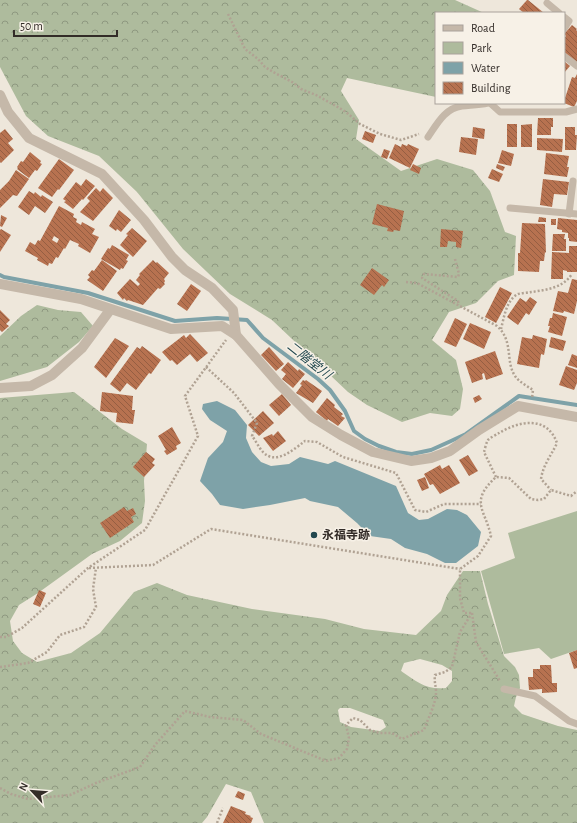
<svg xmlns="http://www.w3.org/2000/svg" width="577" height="823" viewBox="0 0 577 823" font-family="'Alegreya Sans','Noto Sans JP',sans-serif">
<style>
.green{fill:#aebb9d}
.forest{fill:url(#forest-crowns);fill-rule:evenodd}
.water{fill:#7ea2a8}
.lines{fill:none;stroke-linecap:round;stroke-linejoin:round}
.stream{stroke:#7ea2a8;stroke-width:4}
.building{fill:url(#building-back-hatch);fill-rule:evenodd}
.path{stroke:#b0a293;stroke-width:2.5;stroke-dasharray:2 2;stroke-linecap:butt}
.lane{stroke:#c5b8a9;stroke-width:7}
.street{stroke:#c5b8a9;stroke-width:10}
.poi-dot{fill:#22484f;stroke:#f7f1e7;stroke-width:1.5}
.labels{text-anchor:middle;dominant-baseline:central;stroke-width:3;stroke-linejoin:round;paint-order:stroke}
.poi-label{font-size:12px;font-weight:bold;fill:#332c28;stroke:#f7f1e7;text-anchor:start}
.water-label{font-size:13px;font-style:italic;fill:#22484f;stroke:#f7f1e7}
</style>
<defs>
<pattern id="forest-crowns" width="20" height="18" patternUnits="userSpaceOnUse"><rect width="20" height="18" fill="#aebb9d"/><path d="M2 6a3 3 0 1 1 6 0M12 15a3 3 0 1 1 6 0" fill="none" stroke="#8e9880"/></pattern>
<pattern id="building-back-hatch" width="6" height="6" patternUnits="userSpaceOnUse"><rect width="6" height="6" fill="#b77250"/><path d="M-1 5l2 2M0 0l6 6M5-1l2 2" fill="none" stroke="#955e42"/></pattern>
</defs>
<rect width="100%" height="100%" fill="#eee7db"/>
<polygon class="green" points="577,511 577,650 551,659 539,648 504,654 481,571 515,558 508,533"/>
<g class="forest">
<polygon points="0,0 455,0 484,13 436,13 436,97 347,78 341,91 359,120 356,139 401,171 437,159 473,170 490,191 505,232 516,236 514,275 498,281 476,303 449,312 432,340 456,360 463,389 460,409 452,416 430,413 402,422 367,405 348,392 272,320 230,294 183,249 137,192 99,156 48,136 26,116 0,67"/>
<polygon points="37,305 58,310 81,312 93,326 79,342 47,367 0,381 0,336 21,316"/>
<path d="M74,392L122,429L147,444L144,481L145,501L142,523L120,541L92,554L38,593L19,605L10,621L13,641L22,653L37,662L71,653L100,633L134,592L157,583L187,595L252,609L325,619L364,629L416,635L441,611L447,595L463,571H480L488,604L504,656L515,667L519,675L520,688L516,697L514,706L522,714L558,726L577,730V823H264L251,792L226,784L207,817L202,823H0V398ZM420,659L442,665L452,671V681L446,688C426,690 417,682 401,671L404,663ZM340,708H350L383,720L386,727L380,731L351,727L340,722L338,710Z"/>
</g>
<polygon class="water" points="217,401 235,410 247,425 246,438 252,452 261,462 271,466 289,464 300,457 328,464 335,461 396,486 408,513 419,520 428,519 447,509 457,510 467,515 481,532 478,546 456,563 445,563 427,554 405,548 391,539 370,536 357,523 338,507 310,501 305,498 270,505 243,509 220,505 212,494 200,481 208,458 223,442 227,431 210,420 202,409 203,404"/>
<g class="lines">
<polyline class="stream" points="0,275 4,277 88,293 175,321 217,318 247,320 263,338 318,379 330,390 345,411 354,431 365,439 379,446 396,452 412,454 431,450 451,441 466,434 519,396 577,405"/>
</g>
<g class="building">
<polygon points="527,0 528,0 544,13 524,13 519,9"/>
<polygon points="572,25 577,29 576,30 577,31 577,63 564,53 564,38 566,36 564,34"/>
<polygon points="564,61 570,66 564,73"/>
<polygon points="577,74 577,101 574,107 564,103 564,101 572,77 575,78"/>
<polygon points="538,118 553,118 553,127 551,127 551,135 537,135"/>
<rect x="507" y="124" width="10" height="23"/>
<polygon points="532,124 532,147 521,147 521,125"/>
<polygon points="473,127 485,129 484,139 472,137"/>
<polygon points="565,127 575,127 575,135 577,135 576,150 565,150"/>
<polygon points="5,129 13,139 8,143 14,150 1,163 0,162 0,133"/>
<polygon points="365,131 376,135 373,143 362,139"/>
<polygon points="461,137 478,139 476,155 459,152"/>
<polygon points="537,138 563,139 562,152 537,150"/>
<polygon points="395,144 401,147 402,144 407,146 408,144 419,149 410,168 389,158"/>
<polygon points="384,149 390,151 387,159 381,157"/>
<polygon points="502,150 514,154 511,166 498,163"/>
<polygon points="30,152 41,161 40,163 42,164 37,171 35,170 29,178 17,169 18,168 17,167 21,161 23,162"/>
<polygon points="546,153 569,156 567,167 569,167 567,177 544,174"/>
<polygon points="59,159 74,170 59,190 58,189 52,197 38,188"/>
<polygon points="413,164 421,168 419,174 410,170"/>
<polygon points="497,164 505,167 503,171 496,168"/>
<polygon points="492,169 503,174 499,182 488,178"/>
<polygon points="16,170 29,179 17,196 13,195 0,208 0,190 9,181"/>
<polygon points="86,179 95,186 83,200 82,199 73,209 64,202 66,201 63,199 76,182 81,186"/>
<polygon points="543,179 569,182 567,195 554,194 552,207 540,205"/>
<polygon points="96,188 100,192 103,188 113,198 93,221 80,212 90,201 87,198"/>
<polygon points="29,191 34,194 35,192 41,197 42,195 53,202 45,213 35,206 29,215 18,207"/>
<polygon points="377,204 404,211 400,231 394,230 393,232 387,231 388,228 372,224"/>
<path d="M59,206L74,214L73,217L77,219L76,222L81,225L82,222L95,229L92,234L99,237L90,253L78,246L79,244L70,240L65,249L64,248L58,258L56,257L52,264L49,263L48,266L37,260L38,258L25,251L30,242L35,245L38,240L40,241ZM54,236L59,239L57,243L52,240Z"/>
<polygon points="119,210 131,220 121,232 117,229 116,231 109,226"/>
<polygon points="1,215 7,218 2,227 0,226"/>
<polygon points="539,217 546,218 546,222 538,222"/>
<polygon points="558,218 577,220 577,242 569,241 569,238 568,238 568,233 562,232 562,230 557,229"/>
<rect x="551" y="219" width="5" height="6"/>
<polygon points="522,223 545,224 546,253 545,252 544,261 540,261 539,272 518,271 518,253 520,253"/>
<polygon points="132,228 147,241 133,257 120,245 128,235 126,234"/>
<polygon points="1,229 11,235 0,252 0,230"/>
<polygon points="441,229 463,231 461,248 456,247 456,242 448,241 447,247 440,247"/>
<polygon points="553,234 565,234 564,239 566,239 566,251 552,251"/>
<polygon points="112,245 129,255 126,260 128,261 123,269 121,268 120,270 101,259 108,248 110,249"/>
<polygon points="569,246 577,246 577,272 567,272 567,271 563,270 563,279 551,279 552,252 569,253"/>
<polygon points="102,260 117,271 103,291 87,280 90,277 88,275 92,270 94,271"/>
<polygon points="153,260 156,263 157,262 169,273 164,279 165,281 164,283 165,284 160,289 158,288 143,305 128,300 127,301 124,298 123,300 117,293 130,279 138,286 140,284 136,280 140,275 139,274"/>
<polygon points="372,268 389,280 384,287 382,285 374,295 360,285"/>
<polygon points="572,279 577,280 577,301 574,314 564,311 563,313 553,311 558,291 568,293"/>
<polygon points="191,284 201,291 187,311 177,304"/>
<polygon points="500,287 512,293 496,323 485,317"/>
<polygon points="530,297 537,302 529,315 526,313 518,325 507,317 520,298 526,302"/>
<polygon points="0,310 10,320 6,324 9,326 2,332 0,330"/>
<polygon points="553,313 567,317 562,336 548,332 550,326 548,326 550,318 552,318"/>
<polygon points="455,318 467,324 456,347 444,342"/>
<polygon points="470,323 491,332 484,349 463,339"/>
<polygon points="190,334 208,353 197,362 190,354 177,365 172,360 170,361 162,352 184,335 186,338"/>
<polygon points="533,335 547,339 544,355 541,354 539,368 517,364 522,337 532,339"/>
<polygon points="551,337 566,341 563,351 549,347"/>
<polygon points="115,338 129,346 106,378 94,367"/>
<polygon points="142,346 161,360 151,374 149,373 136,390 127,383 120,392 110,384 137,347 140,349"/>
<polygon points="269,347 284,364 276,371 261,355"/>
<polygon points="495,351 503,374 486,380 484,373 482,374 483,379 472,383 465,362"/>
<polygon points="572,354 577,356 577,368 568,365"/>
<polygon points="288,362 298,371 299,369 305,374 293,388 282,379 286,374 281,370"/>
<polygon points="566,366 577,370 577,383 574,390 559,385"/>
<polygon points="303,380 305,381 306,380 322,391 313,403 296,393 302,385 300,384"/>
<polygon points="102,392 133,396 132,410 135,410 133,424 116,422 117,413 100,411"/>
<polygon points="282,394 291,405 279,416 269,405"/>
<polygon points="479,395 482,399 475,403 473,398"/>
<polygon points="327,398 335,405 334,407 343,414 341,416 345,418 338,426 328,419 327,421 316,412"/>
<polygon points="263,411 274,423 259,436 248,425"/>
<polygon points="172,427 181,443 176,446 177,449 167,455 164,451 166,450 158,436"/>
<polygon points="278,431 286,441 273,451 263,438 272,434 273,436"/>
<polygon points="146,452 155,459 152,463 155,465 144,477 133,467"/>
<polygon points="468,455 478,471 469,476 459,460"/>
<polygon points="440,465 442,469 449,465 460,483 440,494 433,484 430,485 424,474"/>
<polygon points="425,477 429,488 422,491 417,480"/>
<polygon points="124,507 127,511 133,508 136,514 131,517 134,522 110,538 100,523"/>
<polygon points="39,590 46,593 40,607 33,604"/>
<polygon points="577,650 577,668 574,669 569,653"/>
<polygon points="540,665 551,665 552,683 557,683 557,692 542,693 542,689 529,690 528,677 533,677 533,669 540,669"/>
<polygon points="238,791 245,794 243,800 235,797"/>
<polygon points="231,806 246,812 245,814 251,816 250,817 253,818 251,823 223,823"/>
</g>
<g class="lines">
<g class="path">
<polyline points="228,14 245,49 258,59 265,67 275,73 294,83 301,89 316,95 336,106 346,112 360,124 380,134 401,140 419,134"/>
<polyline points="455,259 459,274 458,277 424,274 422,278 458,301 459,305"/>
<path d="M406,282L417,283L497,326C514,341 505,361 515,376C519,382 527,386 533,390L532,398"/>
<path d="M501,329C504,318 506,300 518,294C522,293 527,293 531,292C546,290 563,288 572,274"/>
<path d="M206,367L234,393L257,423L252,436C256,441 259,448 263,452C276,466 294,449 305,441L317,442L343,457L396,473L415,510L426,512L444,504H481"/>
<path d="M496,477L484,452C485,449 486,443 488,440C491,437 496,435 499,433C519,421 547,415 557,443C551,456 543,465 541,479L551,490"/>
<polyline points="89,568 153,565 211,529 460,569"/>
<path d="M471,613H464L460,598V569L478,556L491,536C485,509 469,502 496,477L509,478L531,499L538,500L544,499L551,490L571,496L577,491"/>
<polyline points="472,613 476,642 500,681"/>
<polyline points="0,637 6,637 22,628 88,568 145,530 198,436 185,396 226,340"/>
<polyline points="0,667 28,663 47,652 60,635 84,627 96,607 93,589 96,568"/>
<path d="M0,788L11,794L28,799L70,795L96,783L140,767L155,745L185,711L210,717L243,720L261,734L326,761L339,758L347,749L349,738L346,725L353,718L360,720L370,730L380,733H392L402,739L424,730C428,718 436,704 436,692C436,686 434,682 435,675L445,672L452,667L460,632L472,613"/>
<polyline points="217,823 223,808"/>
</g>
<g class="lane">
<polyline points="547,3 559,13"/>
<polyline points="564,17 569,21 564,29"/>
<polyline points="564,56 577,66"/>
<polyline points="490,103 500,112 566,112 577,109"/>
<path d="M428,137C437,124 445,108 462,106C471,105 479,105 488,103"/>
<polyline points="510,208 577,214"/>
<polyline points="569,214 573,181"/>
<polyline points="504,689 535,696 569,721 577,724"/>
</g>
<g class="street">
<polyline points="0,95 8,112 29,138 102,174 144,220 172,257 185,270 212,288 233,310 236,335"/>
<polyline points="0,284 81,299 171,329 222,326 236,335 279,384 312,417 341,435 373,452 411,461 431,458 450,451 479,430 518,406 577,417"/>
<polyline points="0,388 31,386 52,375 82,348 110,310"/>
</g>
</g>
<circle class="poi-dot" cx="314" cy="535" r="4"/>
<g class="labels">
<g class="poi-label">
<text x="322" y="535">永福寺跡</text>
</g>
<g class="water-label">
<text transform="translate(309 361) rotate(38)">二階堂川</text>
</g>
</g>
<rect x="435" y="12" width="130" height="92" fill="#f7f1e7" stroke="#a9a29b"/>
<rect x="443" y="25" width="20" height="6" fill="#c5b8a9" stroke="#a9a29b"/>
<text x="471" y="32" font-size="12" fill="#332c28">Road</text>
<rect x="443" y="42" width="20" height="12" fill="#aebb9d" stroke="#a9a29b"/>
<text x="471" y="52" font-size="12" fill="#332c28">Park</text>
<rect x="443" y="62" width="20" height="12" fill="#7ea2a8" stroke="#a9a29b"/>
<text x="471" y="72" font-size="12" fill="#332c28">Water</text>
<rect x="443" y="82" width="20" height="12" fill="url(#building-back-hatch)" stroke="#a9a29b"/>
<text x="471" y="92" font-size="12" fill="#332c28">Building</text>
<g transform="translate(32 791) rotate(296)" stroke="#f7f1e7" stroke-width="3" paint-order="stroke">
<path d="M0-3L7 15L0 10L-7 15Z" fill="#332c28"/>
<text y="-6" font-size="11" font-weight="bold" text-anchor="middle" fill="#332c28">N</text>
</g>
<path d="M14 30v6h103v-6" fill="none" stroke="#332c28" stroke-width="2"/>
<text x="20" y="30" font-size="12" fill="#332c28" stroke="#f7f1e7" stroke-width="3" paint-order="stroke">50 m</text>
</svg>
